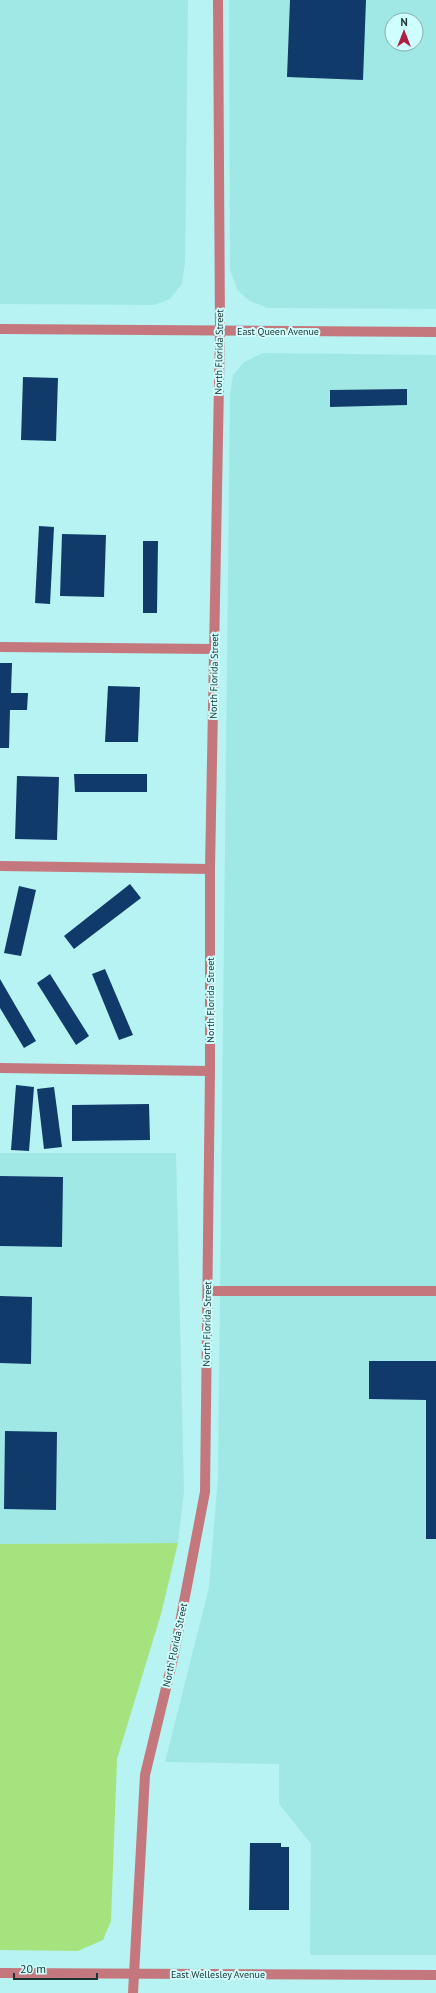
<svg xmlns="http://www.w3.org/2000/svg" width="436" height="1993" viewBox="0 0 436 1993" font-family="'PT Sans',sans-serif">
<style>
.built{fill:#a0e8e6;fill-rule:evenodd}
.green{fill:#a5e37f}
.building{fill:#103a6a}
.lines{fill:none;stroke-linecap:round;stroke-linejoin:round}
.minor{stroke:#c5777e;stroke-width:10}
.labels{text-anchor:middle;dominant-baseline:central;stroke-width:4;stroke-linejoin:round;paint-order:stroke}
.street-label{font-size:10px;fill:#1b3333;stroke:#cefefd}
</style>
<rect width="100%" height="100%" fill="#b6f3f2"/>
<g class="built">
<polygon points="0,0 188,0 185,263 182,284 170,299 154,305 0,304"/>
<path d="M229,0H436V309L268,308L250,301L238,291L230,270ZM392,20H416V44H392Z"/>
<polygon points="263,353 436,355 436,1955 310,1955 311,1844 279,1804 279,1764 165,1762 209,1587 218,1477 230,395 233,375 244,362"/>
<polygon points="0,1153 176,1153 184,1491 178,1543 0,1544"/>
</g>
<polygon class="green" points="178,1543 161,1614 117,1759 111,1921 103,1940 78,1951 0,1950 0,1544"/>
<g class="building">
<polygon points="290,0 366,0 363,80 287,77"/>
<polygon points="23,377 58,378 56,441 21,440"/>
<polygon points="407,389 407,405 330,407 330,390"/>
<polygon points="39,526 54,527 50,604 35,603"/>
<polygon points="62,534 106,535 104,597 60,596"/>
<polygon points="143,541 158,541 157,613 143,613"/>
<polygon points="0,663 12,663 11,693 28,693 27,710 10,710 9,748 0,748"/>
<polygon points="108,686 140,687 138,742 105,742"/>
<polygon points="74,774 147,774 147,792 75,792"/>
<polygon points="17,776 59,777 57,840 15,839"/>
<polygon points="130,884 141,898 74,949 64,936"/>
<polygon points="19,886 36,890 21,956 4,953"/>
<polygon points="105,969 133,1035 119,1040 92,974"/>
<polygon points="50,974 89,1036 76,1045 37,983"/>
<polygon points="0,979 36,1041 24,1048 0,1008"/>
<polygon points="16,1085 34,1087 29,1151 11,1150"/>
<polygon points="54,1087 62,1147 44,1149 37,1089"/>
<polygon points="149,1104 150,1140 72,1141 72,1105"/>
<polygon points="0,1176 63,1177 62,1247 0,1246"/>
<polygon points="0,1296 32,1297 31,1364 0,1363"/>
<polygon points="369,1361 436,1361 436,1539 426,1539 426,1400 369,1399"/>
<polygon points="5,1431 57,1432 56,1510 4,1509"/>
<polygon points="250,1843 281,1843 281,1847 289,1847 289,1910 249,1910"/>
</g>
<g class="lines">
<g class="minor">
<polyline points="0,329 436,332"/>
<polyline points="0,647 214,649"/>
<polyline points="0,866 210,869"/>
<polyline points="0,1068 210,1071"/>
<polyline points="208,1291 436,1291"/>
<polyline points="0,1973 436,1975"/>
<polyline points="133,1993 145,1775 173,1659 205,1492 210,1071 210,869 220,330 218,0"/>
</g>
</g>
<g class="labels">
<g class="street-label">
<text x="278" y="331">East Queen Avenue</text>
<text transform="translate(219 352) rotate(-89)">North Florida Street</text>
<text transform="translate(214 676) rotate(-89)">North Florida Street</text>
<text transform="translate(210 1000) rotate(-90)">North Florida Street</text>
<text transform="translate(207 1324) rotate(-89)">North Florida Street</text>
<text transform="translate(175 1645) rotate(-78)">North Florida Street</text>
<text x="218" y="1974">East Wellesley Avenue</text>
</g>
</g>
<g transform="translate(404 32)"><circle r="19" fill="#cefefd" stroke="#86adac"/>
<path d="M0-3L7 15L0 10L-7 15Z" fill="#b11e41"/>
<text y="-6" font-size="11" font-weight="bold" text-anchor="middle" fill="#1b3333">N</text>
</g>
<path d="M14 1973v6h83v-6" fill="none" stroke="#1b3333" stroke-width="2"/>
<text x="20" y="1973" font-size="12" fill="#1b3333" stroke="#cefefd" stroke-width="3" paint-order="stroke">20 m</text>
</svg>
